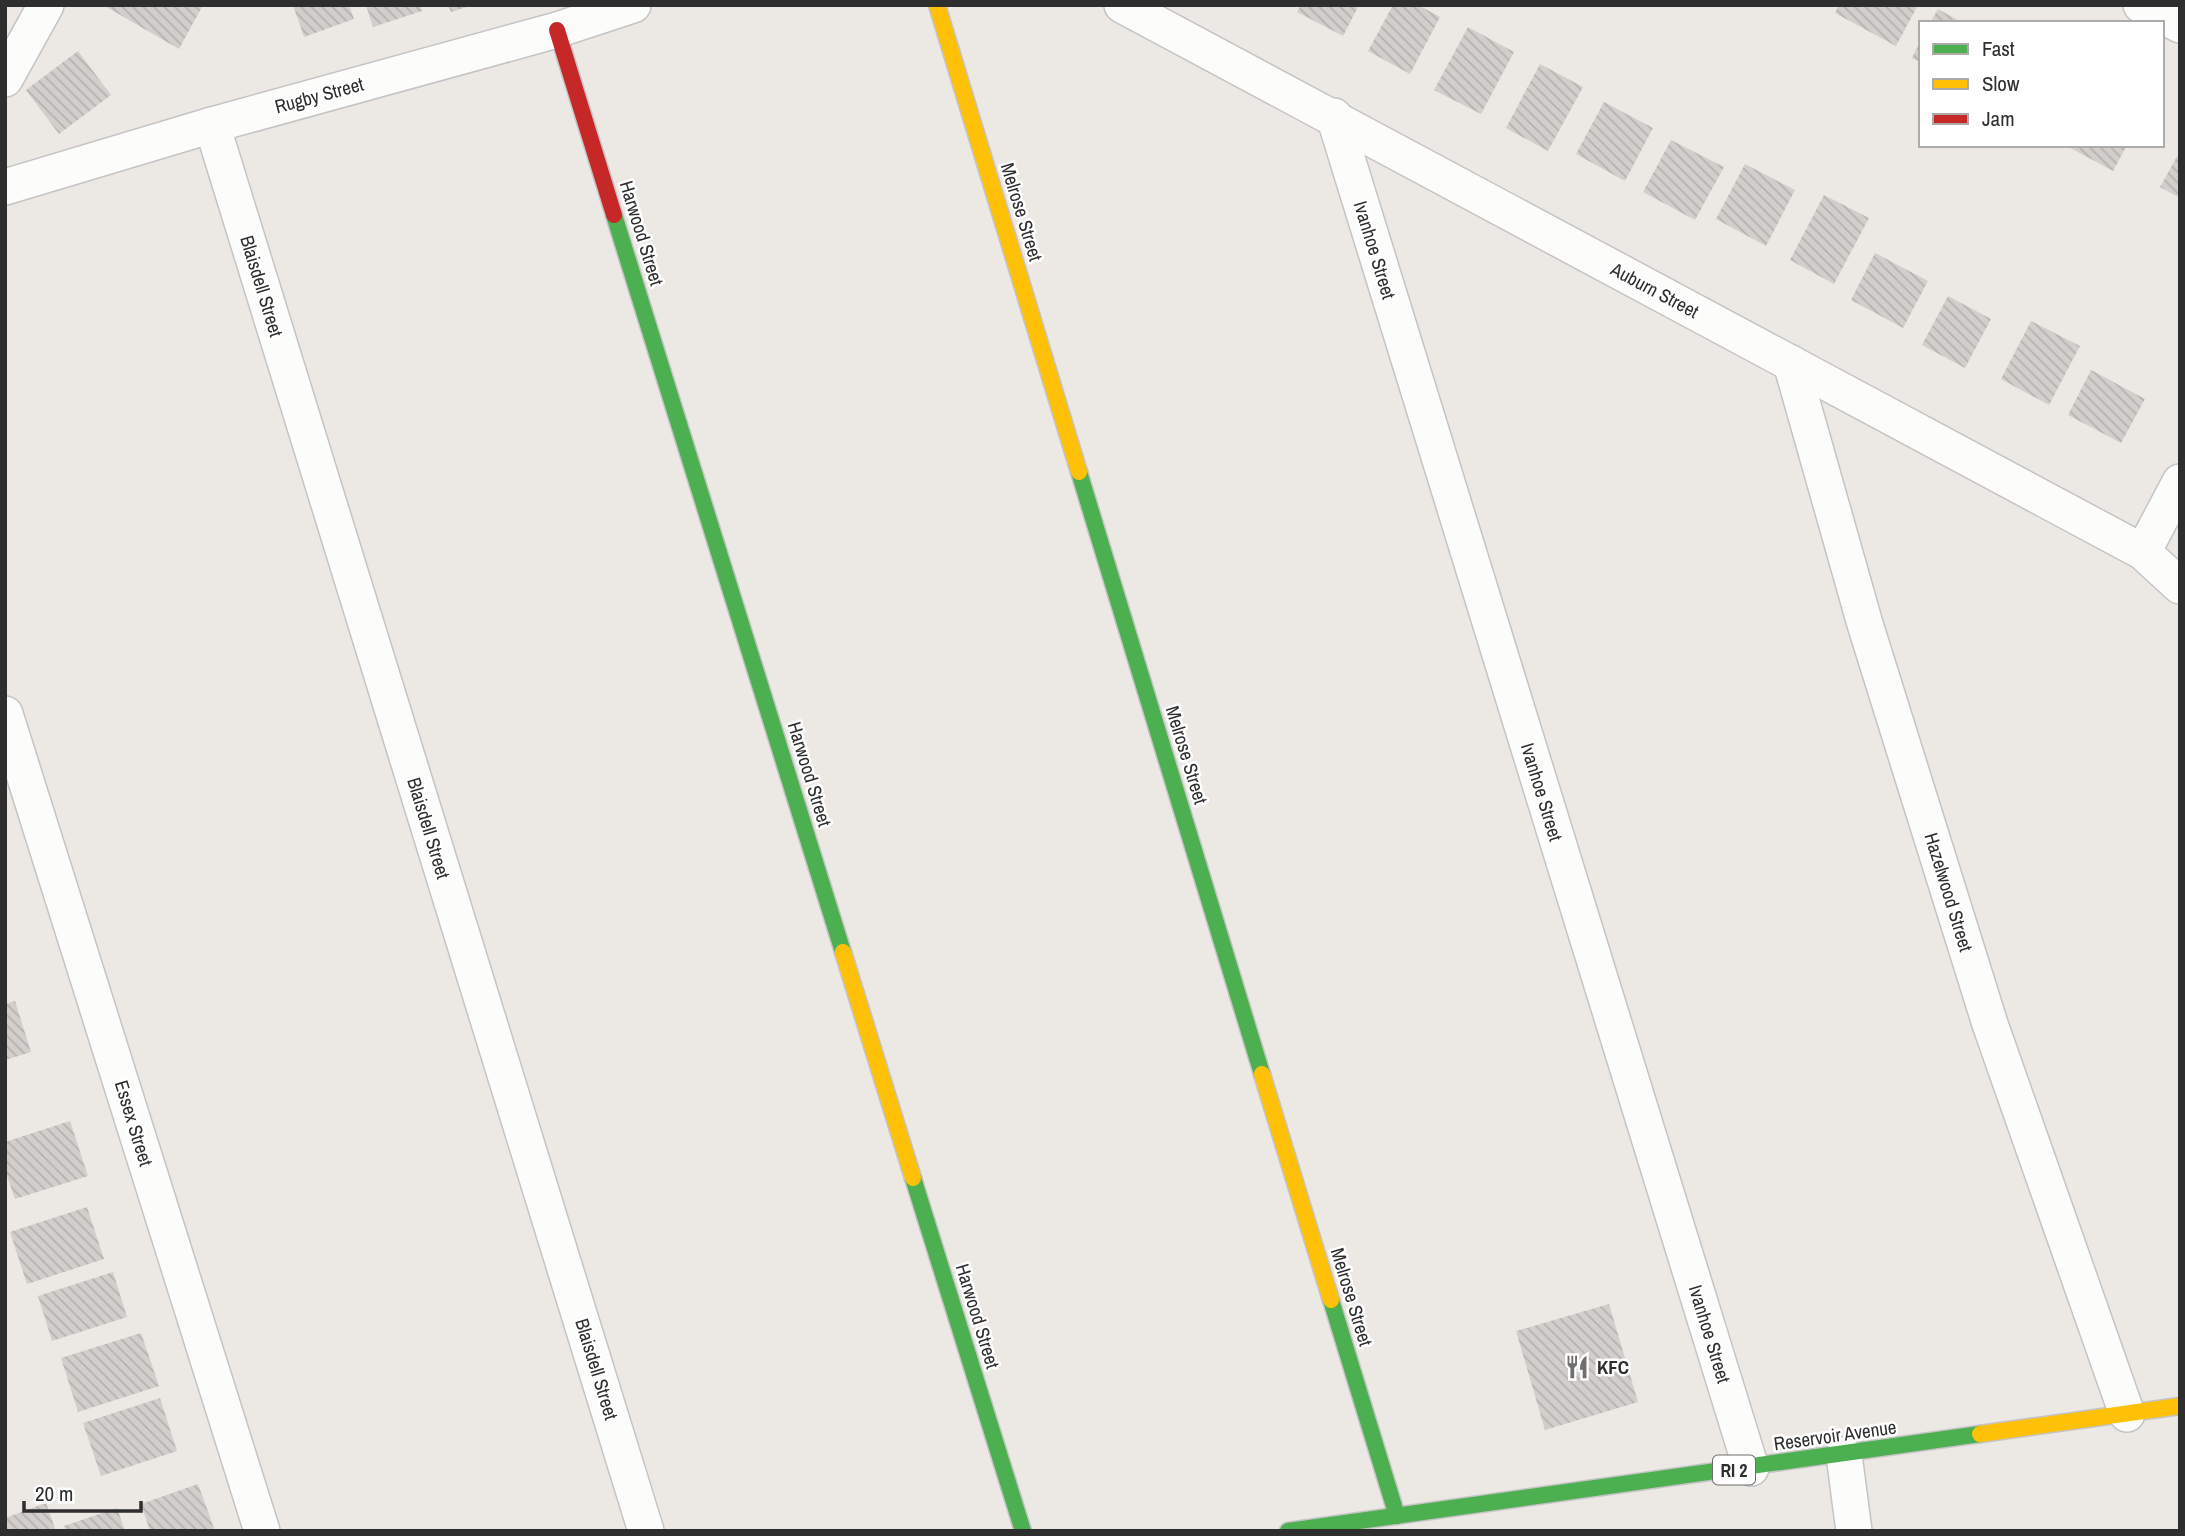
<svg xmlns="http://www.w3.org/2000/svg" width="2185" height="1536" viewBox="0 0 2185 1536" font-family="'Archivo Narrow',sans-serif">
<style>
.building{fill:url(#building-back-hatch)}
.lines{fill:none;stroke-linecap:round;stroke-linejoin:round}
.street-casing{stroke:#c5c4c5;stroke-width:38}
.fast-casing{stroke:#c5c4c5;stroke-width:19}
.slow-casing{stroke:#c5c4c5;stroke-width:19}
.jam-casing{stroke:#c5c4c5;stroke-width:19}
.street{stroke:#fcfcfb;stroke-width:35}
.fast{stroke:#4caf50;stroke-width:16}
.slow{stroke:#ffc107;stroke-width:16}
.jam{stroke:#c62828;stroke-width:16}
.labels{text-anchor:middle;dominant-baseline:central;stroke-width:5;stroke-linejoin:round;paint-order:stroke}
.shield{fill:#fff;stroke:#6d6d6d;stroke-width:2}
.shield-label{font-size:18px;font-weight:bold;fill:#2e2e2e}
.street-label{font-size:19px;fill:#2e2e2e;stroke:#fff}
.poi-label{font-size:19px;font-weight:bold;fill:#2e2e2e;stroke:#fff;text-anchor:start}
</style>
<defs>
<pattern id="building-back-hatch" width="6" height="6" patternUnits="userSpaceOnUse" patternTransform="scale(1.75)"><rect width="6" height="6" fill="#d1cecb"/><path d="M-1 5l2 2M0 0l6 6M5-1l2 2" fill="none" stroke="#b4b1af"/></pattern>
</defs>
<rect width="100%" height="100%" fill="#ece8e4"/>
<g class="building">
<polygon points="103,5 203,5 179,49"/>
<polygon points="293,5 349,5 354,19 304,37"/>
<polygon points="366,5 420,5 422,11 373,27"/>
<polygon points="448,5 470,5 470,6 451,12"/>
<polygon points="1301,5 1359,5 1343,36 1297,12"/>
<polygon points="1393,5 1418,5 1440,17 1410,74 1368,51"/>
<polygon points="1839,5 1918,5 1896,46 1835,13"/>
<polygon points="1938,9 1963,23 1930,23"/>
<polygon points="1468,27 1514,52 1481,114 1434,90"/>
<polygon points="1921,40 1921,63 1912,58"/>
<polygon points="78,51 111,95 59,134 26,90"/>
<polygon points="1540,64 1583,87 1548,151 1506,128"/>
<polygon points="1604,102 1653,128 1625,181 1576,154"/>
<polygon points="1671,140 1724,167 1695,220 1643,192"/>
<polygon points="2065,145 2127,145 2113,171"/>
<polygon points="2180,151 2180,198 2160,187"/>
<polygon points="1745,164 1795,190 1766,246 1716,219"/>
<polygon points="1824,195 1869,218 1834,284 1790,260"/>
<polygon points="1875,253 1928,281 1903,328 1851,300"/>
<polygon points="1948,296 1991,319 1965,368 1922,345"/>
<polygon points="2031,321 2080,346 2049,405 2001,379"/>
<polygon points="2091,370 2145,399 2121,443 2068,415"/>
<polygon points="15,1001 31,1052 5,1060 5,1004"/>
<polygon points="70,1121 88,1176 15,1199 5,1170 5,1142"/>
<polygon points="87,1207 104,1259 27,1284 10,1232"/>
<polygon points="113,1272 127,1317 52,1341 38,1296"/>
<polygon points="1609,1304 1638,1402 1545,1430 1516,1331"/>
<polygon points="141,1333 159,1386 78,1412 61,1358"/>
<polygon points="160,1398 177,1451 101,1476 83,1423"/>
<polygon points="198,1484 215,1531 150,1531 141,1504"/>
<polygon points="46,1503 56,1531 5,1531 5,1518"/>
<polygon points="117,1508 125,1531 66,1531 64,1526"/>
</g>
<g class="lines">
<g class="street-casing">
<g id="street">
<polyline points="1122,5 2143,552 2180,586"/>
<polyline points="2141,5 2180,25"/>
<polyline points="5,79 46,5"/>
<polyline points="1334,116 1751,1468"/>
<polyline points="212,125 646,1531"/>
<polyline points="5,187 212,125 557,30 633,5"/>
<polyline points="1791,363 1865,624 1990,1024 2127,1414"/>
<polyline points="2143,552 2180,482"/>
<polyline points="5,714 262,1531"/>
<polyline points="1844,1455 1854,1531"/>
</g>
</g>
<g class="fast-casing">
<g id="fast">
<polyline points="614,215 843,952"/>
<polyline points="1079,472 1262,1074"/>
<polyline points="913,1178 1023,1531"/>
<polyline points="1331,1300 1397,1516"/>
<polyline points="1288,1531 1980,1434"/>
</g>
</g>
<g class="slow-casing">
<g id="slow">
<polyline points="937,5 1079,472"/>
<polyline points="843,952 913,1178"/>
<polyline points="1262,1074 1331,1300"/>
<polyline points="1980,1434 2180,1406"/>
</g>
</g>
<g class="jam-casing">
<polyline id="jam" points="557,30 614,215"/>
</g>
<use href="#street" class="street"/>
<use href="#fast" class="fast"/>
<use href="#slow" class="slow"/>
<use href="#jam" class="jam"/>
</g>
<defs>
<g id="restaurant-bare" transform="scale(1.89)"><path d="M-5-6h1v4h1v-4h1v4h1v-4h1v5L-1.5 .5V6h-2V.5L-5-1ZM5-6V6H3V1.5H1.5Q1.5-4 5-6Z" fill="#706f6e" stroke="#fff" stroke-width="2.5" paint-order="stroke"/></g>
</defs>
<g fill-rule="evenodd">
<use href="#restaurant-bare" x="1577" y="1367"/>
</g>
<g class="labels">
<rect class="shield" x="1713" y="1455.5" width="42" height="29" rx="5"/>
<g class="shield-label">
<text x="1734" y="1470">RI 2</text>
</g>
<g class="street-label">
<text transform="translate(319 95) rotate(-15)">Rugby Street</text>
<text transform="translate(1022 212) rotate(73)">Melrose Street</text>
<text transform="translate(642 233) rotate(73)">Harwood Street</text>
<text transform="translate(1375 250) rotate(73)">Ivanhoe Street</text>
<text transform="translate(262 286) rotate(73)">Blaisdell Street</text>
<text transform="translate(1655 290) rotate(28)">Auburn Street</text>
<text transform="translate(1187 755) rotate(73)">Melrose Street</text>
<text transform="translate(810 774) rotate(73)">Harwood Street</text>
<text transform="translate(1542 792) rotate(73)">Ivanhoe Street</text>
<text transform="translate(429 828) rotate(73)">Blaisdell Street</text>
<text transform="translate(1949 892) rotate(73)">Hazelwood Street</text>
<text transform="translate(134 1123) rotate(73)">Essex Street</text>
<text transform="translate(1352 1297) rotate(73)">Melrose Street</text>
<text transform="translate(978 1316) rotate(73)">Harwood Street</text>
<text transform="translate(1710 1334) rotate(73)">Ivanhoe Street</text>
<text transform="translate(597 1369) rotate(73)">Blaisdell Street</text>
<text transform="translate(1835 1435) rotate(-8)">Reservoir Avenue</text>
</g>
<g class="poi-label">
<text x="1597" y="1367">KFC</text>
</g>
</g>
<rect width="2185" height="1536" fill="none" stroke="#2e2e2e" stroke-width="14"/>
<rect x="1919" y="21" width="245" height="126" fill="#ffffff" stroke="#ababab" stroke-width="2"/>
<rect x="1933" y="44" width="35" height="10" fill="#4caf50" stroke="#ababab" stroke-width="2"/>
<text x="1982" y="56" font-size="21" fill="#2e2e2e">Fast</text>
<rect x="1933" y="79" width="35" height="10" fill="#ffc107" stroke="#ababab" stroke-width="2"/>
<text x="1982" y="91" font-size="21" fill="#2e2e2e">Slow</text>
<rect x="1933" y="114" width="35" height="10" fill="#c62828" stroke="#ababab" stroke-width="2"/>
<text x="1982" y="126" font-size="21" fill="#2e2e2e">Jam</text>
<path d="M24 1501v10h117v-10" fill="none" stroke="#2e2e2e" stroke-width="3.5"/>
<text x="35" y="1501" font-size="21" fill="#2e2e2e" stroke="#ffffff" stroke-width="5" paint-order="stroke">20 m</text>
</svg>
